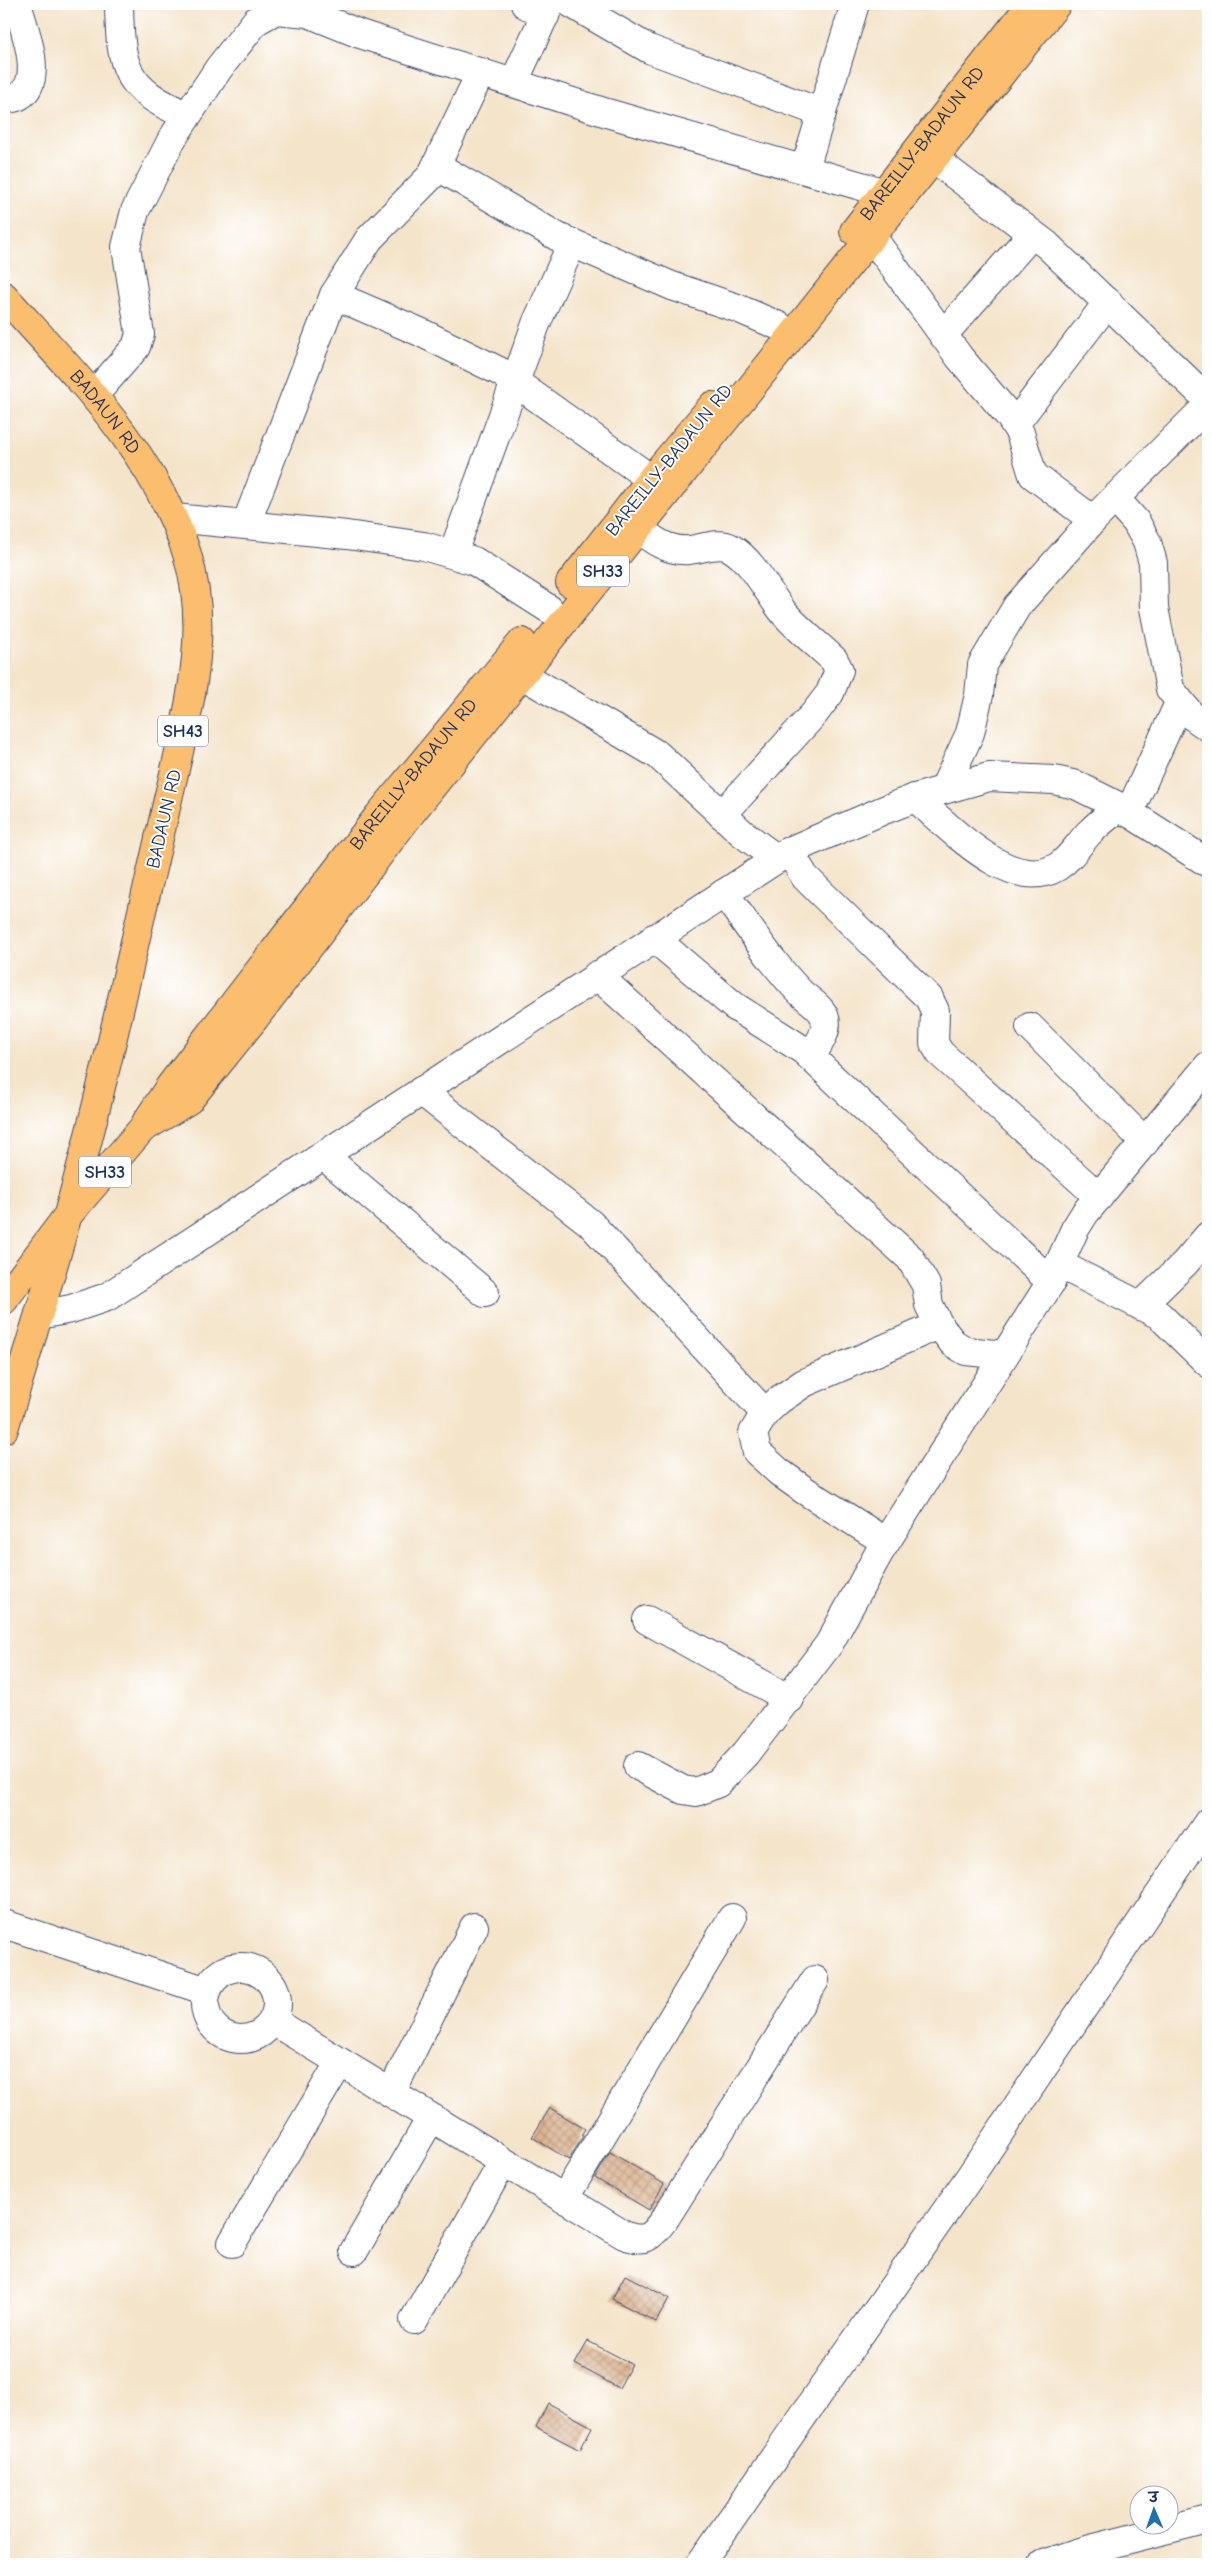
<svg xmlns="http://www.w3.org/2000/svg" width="1212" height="2568" viewBox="0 0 1212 2568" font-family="'Comic Neue','Playpen Sans Deva',sans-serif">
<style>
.building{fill:url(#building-cross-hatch)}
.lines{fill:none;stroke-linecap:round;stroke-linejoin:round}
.minor-casing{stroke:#3c4a6e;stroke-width:30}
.major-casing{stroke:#3c4a6e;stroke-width:30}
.minor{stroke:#fff;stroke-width:28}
.major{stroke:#fbbd6e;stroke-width:28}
.labels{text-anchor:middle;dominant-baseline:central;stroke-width:4;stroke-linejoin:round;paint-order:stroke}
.shield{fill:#fff;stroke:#5f6d8e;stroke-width:1}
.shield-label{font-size:18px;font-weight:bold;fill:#1b2f5e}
.street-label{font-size:19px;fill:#1b2f5e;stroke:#fff}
</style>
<defs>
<pattern id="building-cross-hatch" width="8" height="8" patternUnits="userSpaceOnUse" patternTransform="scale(1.25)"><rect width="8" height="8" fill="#ddb490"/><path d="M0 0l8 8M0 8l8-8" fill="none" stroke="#b29379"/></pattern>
</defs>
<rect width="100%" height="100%" fill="#fff"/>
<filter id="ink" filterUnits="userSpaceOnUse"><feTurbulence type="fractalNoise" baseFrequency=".02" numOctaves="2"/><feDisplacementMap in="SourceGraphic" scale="10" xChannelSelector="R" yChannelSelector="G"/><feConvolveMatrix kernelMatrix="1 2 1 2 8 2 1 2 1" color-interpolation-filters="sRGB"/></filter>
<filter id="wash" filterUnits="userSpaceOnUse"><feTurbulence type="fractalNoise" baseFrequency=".0096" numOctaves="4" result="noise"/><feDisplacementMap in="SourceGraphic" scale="20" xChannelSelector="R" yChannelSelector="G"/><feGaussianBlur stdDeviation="1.12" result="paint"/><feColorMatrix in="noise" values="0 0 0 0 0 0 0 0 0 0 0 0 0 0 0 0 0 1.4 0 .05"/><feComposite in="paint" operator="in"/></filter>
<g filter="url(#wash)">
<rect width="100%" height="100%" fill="#f4e4ca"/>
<g id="blocks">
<g class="building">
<polygon points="550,2108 585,2129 581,2135 583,2136 569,2160 532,2137"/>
<polygon points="610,2152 664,2184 649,2210 595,2178"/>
<polygon points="625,2275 669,2298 656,2322 612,2299"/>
<polygon points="588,2341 632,2364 619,2388 575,2364"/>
<polygon points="548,2403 592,2427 580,2450 536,2427"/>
</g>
</g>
</g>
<g filter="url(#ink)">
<use href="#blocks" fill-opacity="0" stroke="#3c4a6e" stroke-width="1"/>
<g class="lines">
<g class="minor-casing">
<g id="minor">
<path d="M119,4C120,68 125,89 186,115"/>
<polyline points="525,4 545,16"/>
<polyline points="572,4 649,49 822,113"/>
<polyline points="514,82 550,4"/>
<path d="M4,100C8,99 15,98 19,96C46,80 23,26 17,4"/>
<polyline points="934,159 1047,245 1208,400"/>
<polyline points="437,166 558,237 672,286 737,308 779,326"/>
<polyline points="805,168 855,4"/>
<polyline points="872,237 960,358 1010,417 1020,433 1033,475 1093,520"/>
<polyline points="334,295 420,332 501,372 651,479"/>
<polyline points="943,335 1032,234"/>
<polyline points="94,395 136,347 140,334 126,247 135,211 172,139 219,68 256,21 276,10 308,13 360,34 607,113 903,198"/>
<polyline points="1015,424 1108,302"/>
<polyline points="1115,498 1136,522 1147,542 1153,563 1154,608 1170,689 1192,716 1208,727"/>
<polyline points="174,518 347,535 424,546 474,561 549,609"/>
<polyline points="246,524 334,295 369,239 431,176 481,72"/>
<path d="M638,528C652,540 669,552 689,550C701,549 720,541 731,548C755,563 767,592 784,613C799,630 818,645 834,660L839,670L830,693L814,714L722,815"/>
<polyline points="453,553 536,324 572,243"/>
<polyline points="521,674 658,755 742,833 777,859"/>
<polyline points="944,789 970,733 979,695 982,665 1017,606 1093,520 1208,405"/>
<path d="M915,798C948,825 1011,895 1057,867C1070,859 1078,845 1088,834C1098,824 1109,815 1120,807"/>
<polyline points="1129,813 1179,703"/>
<polyline points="789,851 805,877 819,891 929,998 935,1011 934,1043 940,1053 1099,1197"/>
<path d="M724,893C749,927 772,964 801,993C809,1000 822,1008 825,1018C829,1031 817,1046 811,1057"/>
<polyline points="654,938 734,1006 803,1050 1051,1282"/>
<polyline points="597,975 910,1258 926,1285 929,1305 939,1325 953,1343 966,1351 1004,1355"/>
<polyline points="1030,1027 1145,1142"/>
<polyline points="421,1091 590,1223 765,1413"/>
<polyline points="323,1155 485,1293"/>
<polyline points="1059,1264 1159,1315 1208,1363"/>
<polyline points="1141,1306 1185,1263 1208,1236"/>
<polyline points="39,1315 71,1309 107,1297 789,851 884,810 915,798 989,777 1054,780 1076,785 1120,807 1208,863"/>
<polyline points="886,1542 804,1490 779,1472 757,1452 753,1433 765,1413 779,1400 804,1383 939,1325"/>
<polyline points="647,1620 789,1699"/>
<polyline points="638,1766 683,1790 696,1792 718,1783 746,1753 829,1644 879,1553 1051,1282 1075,1229 1085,1213 1208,1066"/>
<polyline points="4,1924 207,1991"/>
<circle cx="241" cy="2003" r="36"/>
<path d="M273,2021L624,2235C648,2244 652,2235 666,2217L815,1980"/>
<polyline points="391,2093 474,1927"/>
<polyline points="564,2199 732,1918"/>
<polyline points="232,2243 340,2062"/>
<polyline points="354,2251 431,2118"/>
<polyline points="414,2320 503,2162"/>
<polyline points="700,2564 971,2175 1208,1822"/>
<polyline points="1043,2564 1079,2552 1208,2519"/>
</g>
</g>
<g class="major-casing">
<g id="major">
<path id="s1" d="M854,231L1031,4"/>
<path id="s2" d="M4,296C74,374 154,451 187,554C209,625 192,695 176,765C165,811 155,857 144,902C120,1008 96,1114 67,1218C47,1289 25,1359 4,1429"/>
<polyline points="570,583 651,479 712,406"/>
<path id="s3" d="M145,1124L170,1086L379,815L522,642"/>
<polyline points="4,1300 68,1215 142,1129 189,1100 255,1018 408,817 1057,4"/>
</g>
</g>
<use href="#minor" class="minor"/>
<use href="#major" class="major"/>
</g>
</g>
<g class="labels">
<g class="shield">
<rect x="577" y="555.5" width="52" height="31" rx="4"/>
<rect x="158" y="715.5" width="50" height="31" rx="4"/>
<rect x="79" y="1156.5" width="52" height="31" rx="4"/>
</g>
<g class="shield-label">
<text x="603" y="571">SH33</text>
<text x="183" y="731">SH43</text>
<text x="105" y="1172">SH33</text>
</g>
<g class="street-label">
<text stroke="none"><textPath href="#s1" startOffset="111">BAREILLY-BADAUN RD</textPath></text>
<text stroke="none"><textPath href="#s2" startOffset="154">BADAUN RD</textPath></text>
<text transform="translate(669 460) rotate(-51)">BAREILLY-BADAUN RD</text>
<text stroke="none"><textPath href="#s3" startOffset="441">BAREILLY-BADAUN RD</textPath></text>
<text transform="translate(164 819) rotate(-77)">BADAUN RD</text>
</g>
</g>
<rect width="1212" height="2568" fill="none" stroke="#fff" stroke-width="20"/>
<g transform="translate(1154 2510) rotate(358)"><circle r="24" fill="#ffffff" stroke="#a4acbf"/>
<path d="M0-4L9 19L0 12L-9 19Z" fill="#1f6fb2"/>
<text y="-8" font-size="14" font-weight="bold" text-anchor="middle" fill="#1b2f5e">उ</text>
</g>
</svg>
